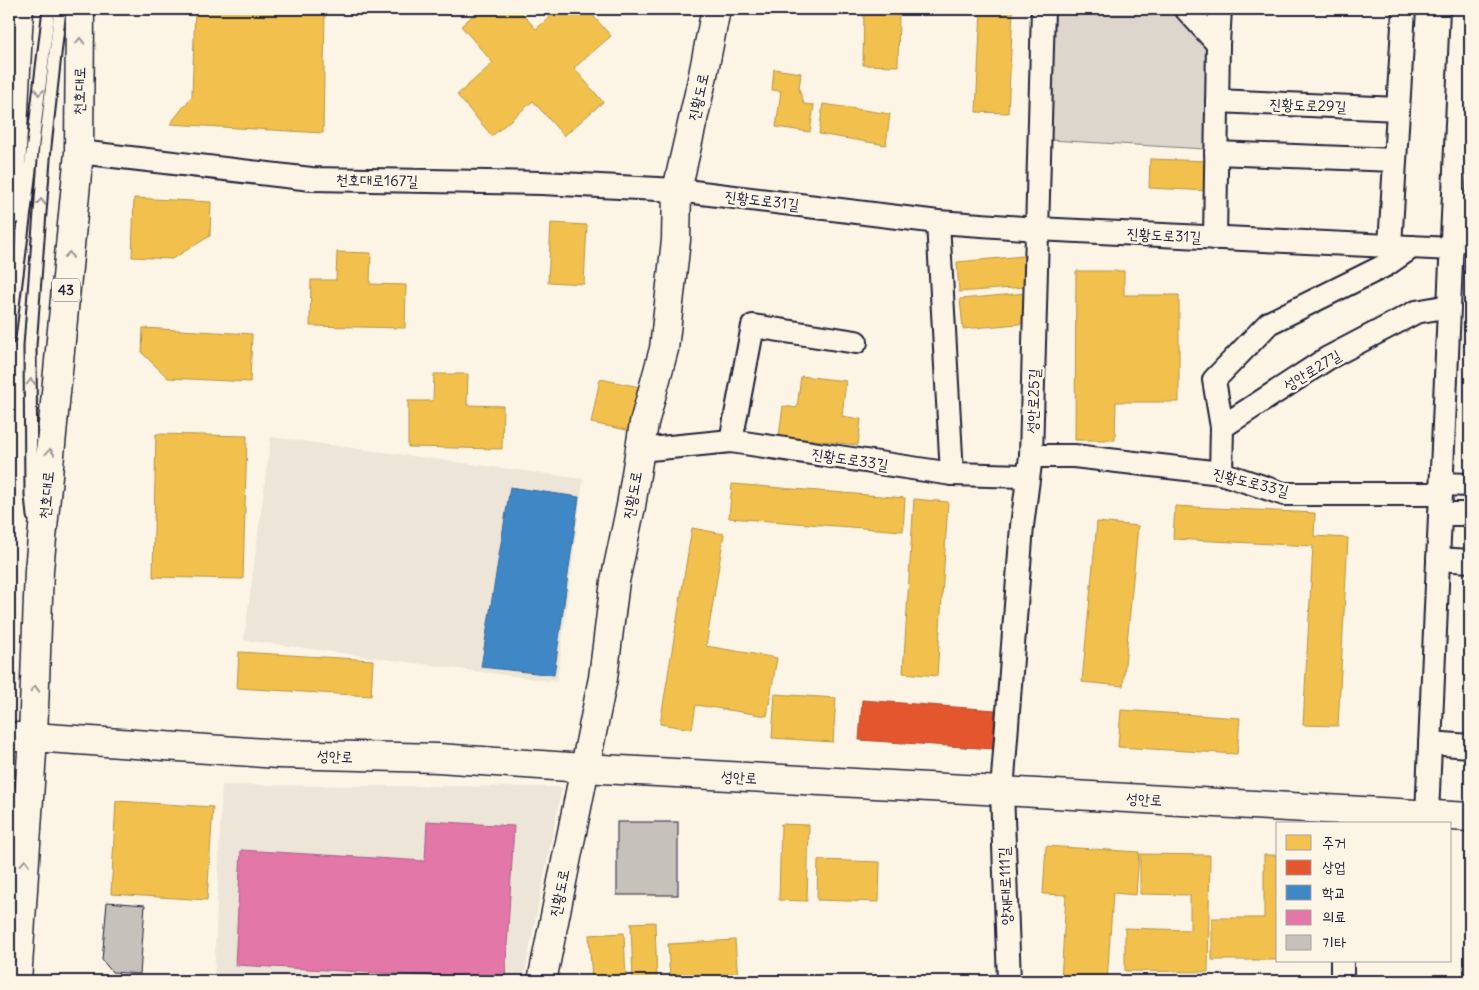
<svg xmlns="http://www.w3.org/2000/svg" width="1479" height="990" viewBox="0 0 1479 990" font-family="Delius,'Poor Story',sans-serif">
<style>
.built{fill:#ece5d8}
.green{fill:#dcd6cc;stroke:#7f7c84}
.homes{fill:#f2c14e;stroke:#b49148}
.shops{fill:#e4572e;stroke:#aa4732}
.schools{fill:#3f88c5;stroke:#36699c}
.health{fill:#e377a8;stroke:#a95e87}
.building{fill:#c6c1bb;stroke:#22223b}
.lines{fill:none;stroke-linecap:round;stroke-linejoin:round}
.service-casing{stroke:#22223b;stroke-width:15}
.minor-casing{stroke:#22223b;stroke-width:26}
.tertiary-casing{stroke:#22223b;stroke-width:31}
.secondary-casing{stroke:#22223b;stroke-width:31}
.primary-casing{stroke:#22223b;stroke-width:31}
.service{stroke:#fcf5e5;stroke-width:11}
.minor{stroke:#fcf5e5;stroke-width:22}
.tertiary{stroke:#fcf5e5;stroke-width:28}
.secondary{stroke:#fcf5e5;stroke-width:28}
.primary{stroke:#fcf5e5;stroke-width:28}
.oneway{stroke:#9a9698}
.labels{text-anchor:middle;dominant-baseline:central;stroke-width:5;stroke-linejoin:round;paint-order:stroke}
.shield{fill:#fcf5e5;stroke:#63616e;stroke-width:1}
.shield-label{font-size:14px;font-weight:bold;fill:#22223b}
.street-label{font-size:15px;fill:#22223b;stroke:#fcf5e5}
</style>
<rect width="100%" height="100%" fill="#fcf5e5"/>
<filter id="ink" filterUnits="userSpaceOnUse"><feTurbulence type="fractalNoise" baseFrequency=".02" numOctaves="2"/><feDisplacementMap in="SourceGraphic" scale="10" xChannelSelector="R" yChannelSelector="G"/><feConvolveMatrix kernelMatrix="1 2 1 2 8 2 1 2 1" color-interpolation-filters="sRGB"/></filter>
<g filter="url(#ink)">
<g class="built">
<polygon points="271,437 583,479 557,682 244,640"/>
<polygon points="222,785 562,787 523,981 290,981 214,979"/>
</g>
<polygon class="green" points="1052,9 1175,9 1208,48 1205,149 1049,140"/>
<g class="homes">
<polygon points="195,9 325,9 323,133 170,124 192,96"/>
<polygon points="480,9 518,9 536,29 559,9 587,9 611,36 574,68 603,102 564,136 533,101 492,136 457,95 493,63 461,26"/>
<polygon points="864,9 899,9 898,66 863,65"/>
<polygon points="981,9 1013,9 1008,113 976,112"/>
<polygon points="774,69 801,73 799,89 804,104 814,105 810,132 776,127 781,91 772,90"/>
<polygon points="823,104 890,114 886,145 819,134"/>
<polygon points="1150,159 1210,161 1209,191 1149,188"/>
<polygon points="134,198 211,202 210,236 172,259 132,257"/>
<polygon points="551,223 587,225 584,284 548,282"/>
<polygon points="337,252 371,253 370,284 406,285 405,328 310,326 311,280 336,280"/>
<polygon points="1024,256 1026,287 959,292 957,262"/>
<polygon points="1076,271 1124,271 1124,295 1179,295 1179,402 1116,402 1115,440 1075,440"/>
<polygon points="1027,293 1029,323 963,329 960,299"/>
<polygon points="143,328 252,334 250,382 168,378 142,353"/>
<polygon points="434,374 468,374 467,405 503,406 502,449 408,447 408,401 433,401"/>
<polygon points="801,376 846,381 842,416 861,419 858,445 779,436 783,406 797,408"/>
<polygon points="600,379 640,387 632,431 591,423"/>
<polygon points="156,434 247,436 243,579 153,577"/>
<polygon points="732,484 905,498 903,531 729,518"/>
<polygon points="914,499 948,502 937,676 903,673"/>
<polygon points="1175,506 1315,513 1314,536 1348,538 1338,726 1303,725 1313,546 1173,539"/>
<polygon points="1097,522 1138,526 1123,686 1082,682"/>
<polygon points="692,528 724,534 706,646 777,658 767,716 696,705 692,729 660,724"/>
<polygon points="239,652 373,660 371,696 237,688"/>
<polygon points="775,694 836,698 833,742 772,738"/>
<polygon points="1121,710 1240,718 1237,754 1118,747"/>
<polygon points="116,801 213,807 207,900 111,894"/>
<polygon points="781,824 809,825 807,901 779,900"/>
<polygon points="1046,846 1139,852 1136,895 1113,893 1107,981 1061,981 1066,895 1043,894"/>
<polygon points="1140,854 1210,855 1208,972 1125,971 1125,928 1190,930 1190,895 1140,894"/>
<polygon points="1264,855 1278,855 1278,960 1212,960 1212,918 1264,918"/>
<polygon points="818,860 880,862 879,902 817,900"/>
<polygon points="655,922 657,981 633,981 631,923"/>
<polygon points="624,933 626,981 592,981 589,935"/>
<polygon points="735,940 738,981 670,981 668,944"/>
</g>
<polygon class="shops" points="862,700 995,710 993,749 859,740"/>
<polygon class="schools" points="510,487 579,497 554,675 481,667"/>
<polygon class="health" points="427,821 514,826 505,980 235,965 241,850 425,861"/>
<g class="building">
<rect x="617" y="822" width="61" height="73"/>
<polygon points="107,902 145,905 140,974 112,972 102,960"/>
</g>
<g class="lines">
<g class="service-casing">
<g id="service">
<polyline points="9,338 27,195 49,9"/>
<polyline points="33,516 31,495 30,346 45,146 60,9"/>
</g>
</g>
<g class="minor-casing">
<g id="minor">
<polyline points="1186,9 1218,44"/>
<polyline points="1217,101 1398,109"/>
<polyline points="79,152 311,179 542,183 677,190 938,222 1037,229 1452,249"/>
<polyline points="1216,153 1395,160"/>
<polyline points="938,222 952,474"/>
<polyline points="1215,238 1218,44 1220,9"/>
<polyline points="1390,246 1404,9"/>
<polyline points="1222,427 1214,380 1269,323 1386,265 1412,247"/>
<polyline points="731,441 753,326 856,342"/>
<polyline points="640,450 731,441 952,474 1028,476"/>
<polyline points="1031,456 1074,456 1221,473 1284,494 1441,494"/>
<polyline points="1221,473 1222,427 1328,358 1416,312 1449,306"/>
<polyline points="1442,484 1470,485"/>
<polyline points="1440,514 1470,514"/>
<polyline points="1438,559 1470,561"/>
<polyline points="1430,743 1470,746"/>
<polyline points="1427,815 1462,9"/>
<polyline points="1342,961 1342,981"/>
<polyline points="1009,981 1002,791 1022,526 1031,456 1043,9"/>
</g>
</g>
<g class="tertiary-casing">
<g id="tertiary">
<polyline points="9,737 33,737"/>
<polyline points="542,981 603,678 615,581 631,506 644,423 664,349 676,240 677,190 702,80 716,9"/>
</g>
</g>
<g class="secondary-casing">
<polyline id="secondary" points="33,737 279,754 438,758 584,768 1470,817"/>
</g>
<g class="primary-casing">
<g id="primary">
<polyline points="9,211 19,9"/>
<polyline points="17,981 33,737 39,570 79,152 80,9"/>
</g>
</g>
<use href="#service" class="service"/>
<use href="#minor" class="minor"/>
<use href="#tertiary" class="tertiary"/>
<use href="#secondary" class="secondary"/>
<use href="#primary" class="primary"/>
</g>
<defs><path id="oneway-chevron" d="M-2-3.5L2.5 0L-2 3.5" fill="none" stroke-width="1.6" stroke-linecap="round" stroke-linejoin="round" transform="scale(1.25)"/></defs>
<g class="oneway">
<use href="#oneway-chevron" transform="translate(80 41) rotate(-89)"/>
<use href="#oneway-chevron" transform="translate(39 92) rotate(97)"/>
<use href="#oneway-chevron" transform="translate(41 202) rotate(-86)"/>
<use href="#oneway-chevron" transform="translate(69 255) rotate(-85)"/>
<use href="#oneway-chevron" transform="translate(31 382) rotate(-90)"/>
<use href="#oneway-chevron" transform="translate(50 452) rotate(-85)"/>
<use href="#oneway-chevron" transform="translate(35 689) rotate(-88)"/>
<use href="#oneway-chevron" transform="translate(25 863) rotate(-86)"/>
</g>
</g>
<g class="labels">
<rect class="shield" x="52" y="278.5" width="28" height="23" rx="4"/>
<g class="shield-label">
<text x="66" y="290">43</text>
</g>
<g class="street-label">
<text transform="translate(79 91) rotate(-89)">천호대로</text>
<text transform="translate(698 97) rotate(-78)">진황도로</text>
<text transform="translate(1308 105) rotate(2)">진황도로29길</text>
<text transform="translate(377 180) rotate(1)">천호대로167길</text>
<text transform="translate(762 200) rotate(7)">진황도로31길</text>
<text transform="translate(1164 235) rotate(3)">진황도로31길</text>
<text transform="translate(1312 370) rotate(-31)">성안로27길</text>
<text transform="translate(1033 401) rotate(-88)">성안로25길</text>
<text transform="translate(850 459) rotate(9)">진황도로33길</text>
<text transform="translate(1251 482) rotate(14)">진황도로33길</text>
<text transform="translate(46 495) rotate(-85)">천호대로</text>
<text transform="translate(632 495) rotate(-80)">진황도로</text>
<text transform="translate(335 756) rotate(2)">성안로</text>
<text transform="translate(739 777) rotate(3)">성안로</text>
<text transform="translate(1144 799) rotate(3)">성안로</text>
<text transform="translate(1005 886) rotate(-92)">양재대로111길</text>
<text transform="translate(559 893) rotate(-79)">진황도로</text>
</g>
</g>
<rect width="1479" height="990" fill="none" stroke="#fcf5e5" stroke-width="30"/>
<rect x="15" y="15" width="1449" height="960" fill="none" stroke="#22223b" stroke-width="2" filter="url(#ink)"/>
<rect x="1276" y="822" width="175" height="140" fill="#fcf5e5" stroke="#a5a1a1"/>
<rect x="1286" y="835" width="25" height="15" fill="#f2c14e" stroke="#a5a1a1"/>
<text x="1322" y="848" font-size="15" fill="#22223b">주거</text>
<rect x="1286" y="860" width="25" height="15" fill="#e4572e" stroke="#a5a1a1"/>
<text x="1322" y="872" font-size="15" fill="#22223b">상업</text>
<rect x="1286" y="885" width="25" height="15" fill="#3f88c5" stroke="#a5a1a1"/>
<text x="1322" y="898" font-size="15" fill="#22223b">학교</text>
<rect x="1286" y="910" width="25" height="15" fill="#e377a8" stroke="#a5a1a1"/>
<text x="1322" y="922" font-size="15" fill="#22223b">의료</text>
<rect x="1286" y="935" width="25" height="15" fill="#c6c1bb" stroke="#a5a1a1"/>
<text x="1322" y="948" font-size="15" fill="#22223b">기타</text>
</svg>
